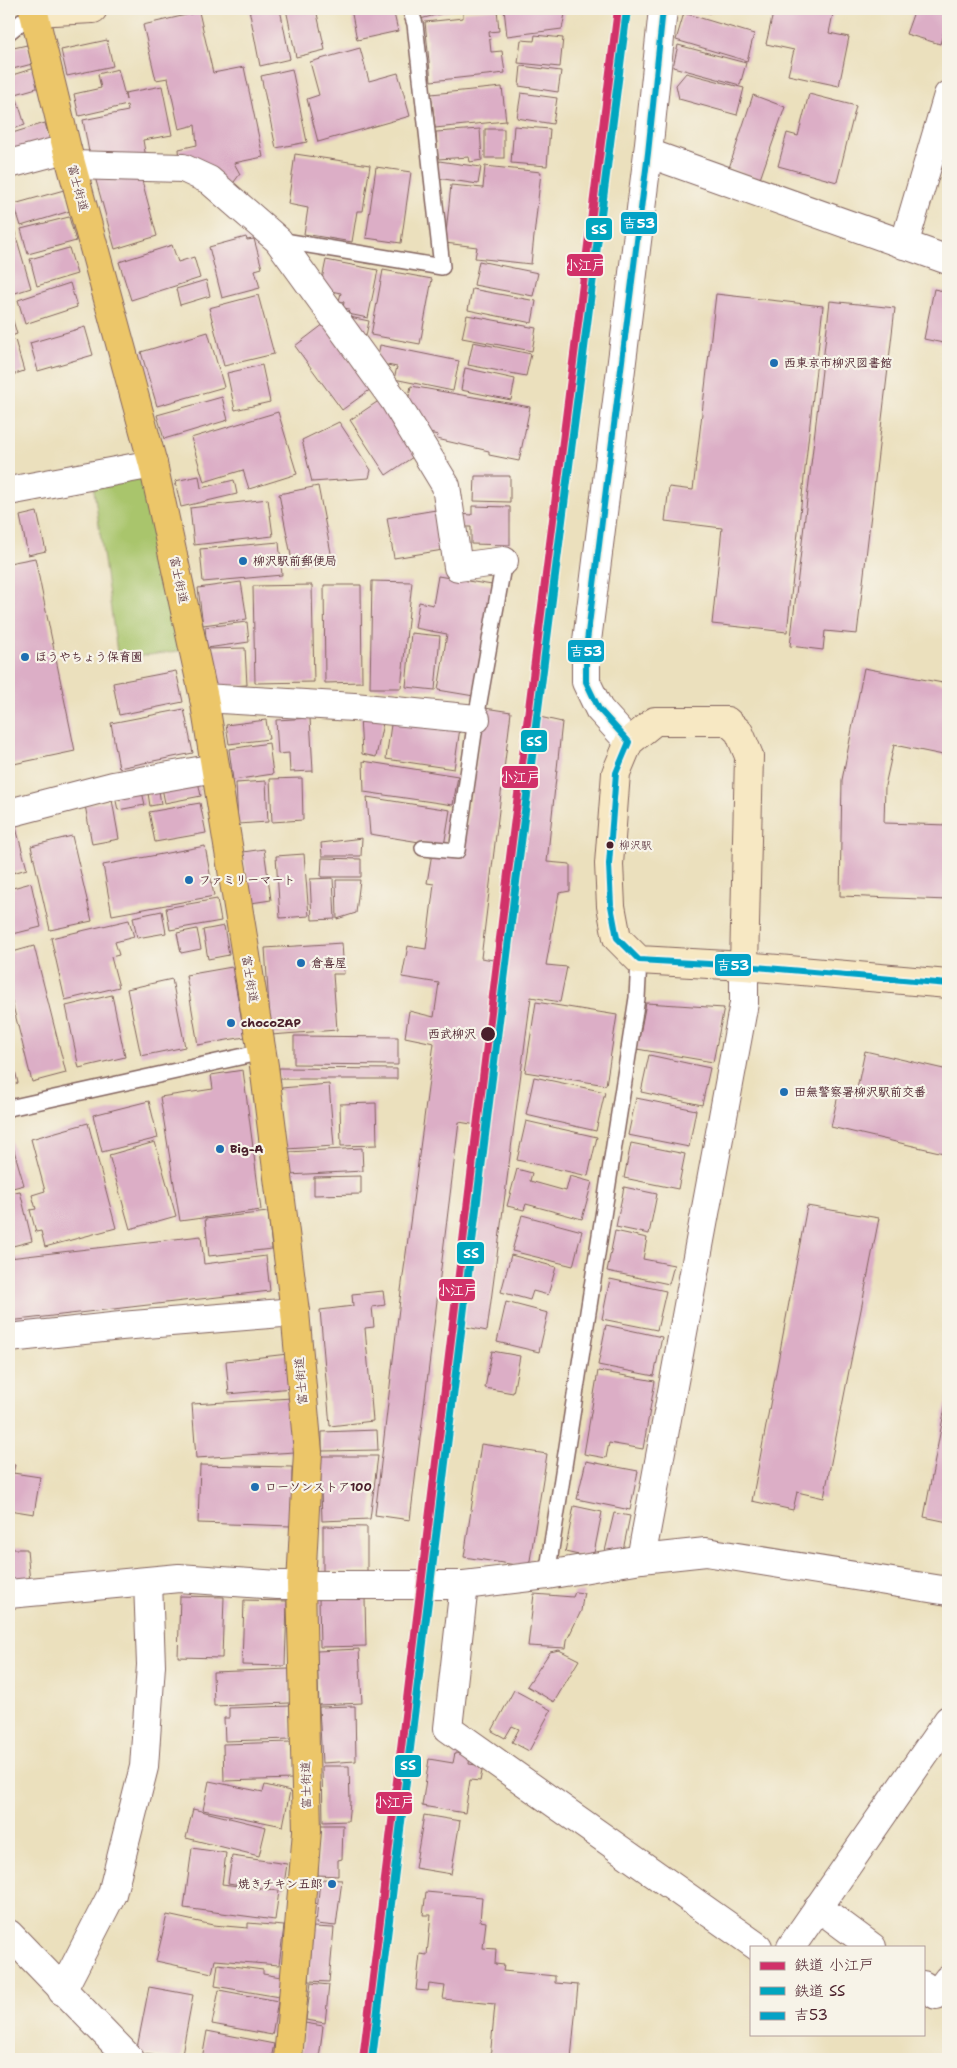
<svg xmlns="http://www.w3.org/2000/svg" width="957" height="2068" viewBox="0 0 957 2068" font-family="'Shantell Sans','Klee One',sans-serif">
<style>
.green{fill:#a9c56c;stroke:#7a724c}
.building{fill:#dcaec6}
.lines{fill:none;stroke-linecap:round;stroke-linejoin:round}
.lane-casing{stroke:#82635e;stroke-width:18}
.street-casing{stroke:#82635e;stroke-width:30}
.secondary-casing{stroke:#82635e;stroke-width:30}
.primary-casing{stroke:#82635e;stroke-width:30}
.lane{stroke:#fff;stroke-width:15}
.street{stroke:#fff;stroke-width:28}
.secondary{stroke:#f7e8c3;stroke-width:28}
.primary{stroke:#ecc669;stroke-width:28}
.bus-1-casing{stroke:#f7f3e8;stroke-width:10}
.bus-1{stroke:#04a2c6;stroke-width:6}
.rail-1-casing{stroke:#f7f3e8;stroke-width:11}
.rail-2-casing{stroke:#f7f3e8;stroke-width:11}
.rail-1{stroke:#d13169;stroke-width:8}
.rail-2{stroke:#00a6bf;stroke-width:8}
.poi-dot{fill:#1f6fb2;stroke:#f7f3e8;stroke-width:2}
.bus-dot{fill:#4a1f2b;stroke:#f7f3e8;stroke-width:2}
.labels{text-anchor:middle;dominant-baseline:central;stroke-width:4.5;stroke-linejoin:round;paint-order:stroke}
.bus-label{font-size:11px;fill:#4a1f2b;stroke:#f7f3e8;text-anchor:start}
.street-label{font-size:12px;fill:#4a1f2b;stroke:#f7f3e8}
.poi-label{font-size:12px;font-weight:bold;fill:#4a1f2b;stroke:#f7f3e8;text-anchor:start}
.stop-label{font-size:12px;font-weight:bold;fill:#4a1f2b;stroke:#f7f3e8;text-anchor:end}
.line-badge{stroke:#f7f3e8;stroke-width:2}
.badge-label{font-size:14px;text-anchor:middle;font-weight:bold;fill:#fff}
</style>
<rect width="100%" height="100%" fill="#f7f3e8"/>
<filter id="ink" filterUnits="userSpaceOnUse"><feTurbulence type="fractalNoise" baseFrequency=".02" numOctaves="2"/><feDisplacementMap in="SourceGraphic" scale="10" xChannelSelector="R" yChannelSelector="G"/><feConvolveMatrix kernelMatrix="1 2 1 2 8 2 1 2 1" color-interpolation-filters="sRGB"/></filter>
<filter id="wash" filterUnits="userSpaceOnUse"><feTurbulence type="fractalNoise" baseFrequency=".0096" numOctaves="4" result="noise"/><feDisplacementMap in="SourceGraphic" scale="20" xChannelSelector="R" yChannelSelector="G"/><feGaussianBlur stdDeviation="1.12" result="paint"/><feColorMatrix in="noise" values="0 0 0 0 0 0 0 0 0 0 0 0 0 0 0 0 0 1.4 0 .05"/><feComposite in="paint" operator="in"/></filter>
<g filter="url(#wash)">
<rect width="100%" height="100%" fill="#ebe0bd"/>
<polygon class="green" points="146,466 187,650 118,659 92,476"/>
<g id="blocks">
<g class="building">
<polygon points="249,9 280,9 290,59 260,66"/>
<polygon points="286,9 316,9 325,50 296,57"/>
<polygon points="351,9 393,9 398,31 357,40"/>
<polygon points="418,9 459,9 420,19"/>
<polygon points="497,9 499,31 489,32 491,52 502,51 505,73 431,81 425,22 463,18 463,12"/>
<polygon points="504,9 566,9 562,29 507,36"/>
<polygon points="684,9 711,9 710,13"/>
<polygon points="774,9 834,9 829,33 849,37 839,86 788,75 794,50 766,44"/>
<polygon points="915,9 948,9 948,18 940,44 906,34"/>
<polygon points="199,12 213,73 244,67 263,157 234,163 240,174 231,186 180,162 179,149 197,145 195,125 179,129 168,78 156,80 143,25"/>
<polygon points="684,13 754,34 747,61 676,40"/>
<polygon points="535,35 563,38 560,67 518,63 521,40 534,41"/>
<polygon points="107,40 113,66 67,76 61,50"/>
<polygon points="27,45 32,64 9,70 9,49"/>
<polygon points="678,45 746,63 740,85 673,67"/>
<polygon points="360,48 369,81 398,73 410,116 318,142 307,99 319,95 310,62"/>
<polygon points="521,66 561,71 558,92 519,86"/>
<polygon points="35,68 40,87 9,96 9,76"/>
<polygon points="118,69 126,100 125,93 162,86 172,135 143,140 146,158 89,152 83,120 128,111 127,105 79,116 74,94 101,88 98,74"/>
<polygon points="292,69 307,142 276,148 261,76"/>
<polygon points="686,73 744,88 737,115 679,99 676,85"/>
<polygon points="502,87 506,121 435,128 431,94"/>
<polygon points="521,93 557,98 553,124 517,118"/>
<polygon points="809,94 856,106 837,182 778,166 787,133 798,136"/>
<polygon points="753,95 785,107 760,179 729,168"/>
<polygon points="17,99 25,125 9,130 9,102"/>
<polygon points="45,123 52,148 9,161 9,134"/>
<polygon points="514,126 550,129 547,166 511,163"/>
<polygon points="480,129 482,160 470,162 469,157 438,159 436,132"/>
<rect x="485" y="129" width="19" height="29"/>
<polygon points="295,154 370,165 363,211 357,211 352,242 304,234 308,208 288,204"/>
<polygon points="439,161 481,167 478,184 437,178"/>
<polygon points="485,166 541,172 531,264 475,258 477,247 445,243 451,185 483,188"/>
<polygon points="376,167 411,172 401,243 366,238"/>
<polygon points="95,177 141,177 157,236 115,249"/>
<polygon points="64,190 70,211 21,226 14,204"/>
<polygon points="9,212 31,288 9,295"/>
<polygon points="69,217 76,241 28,254 21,229"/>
<polygon points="246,237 247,240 254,239 262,268 255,270 260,288 222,298 209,247"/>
<polygon points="172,245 178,262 194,257 200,278 131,300 119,262"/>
<polygon points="69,248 77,274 37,286 30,259"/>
<polygon points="326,260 378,270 368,318 348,314 349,309 343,308 344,302 339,301 341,293 320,289"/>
<polygon points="479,261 538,273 533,296 474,285"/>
<polygon points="383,270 432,279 420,344 371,335"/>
<polygon points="206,280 210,296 180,305 176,289"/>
<polygon points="70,283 77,307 25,324 18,300"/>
<polygon points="472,289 536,301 532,323 468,310"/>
<polygon points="934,289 948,292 948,344 924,339"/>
<polygon points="716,294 823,306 787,632 712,624 722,528 665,521 669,487 693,490"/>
<polygon points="258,295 274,354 224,366 209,308"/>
<polygon points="830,301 895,308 857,634 825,631 823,650 790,646"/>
<polygon points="9,307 17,334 9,337"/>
<polygon points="467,315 536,328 532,351 462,338"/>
<polygon points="350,317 369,321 366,336 347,333"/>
<polygon points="324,324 371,389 342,410 295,346"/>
<polygon points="85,327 93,355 38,371 30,343"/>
<polygon points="208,332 224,387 157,406 141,352"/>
<polygon points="15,340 24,371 9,376 9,342"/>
<polygon points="473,342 531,354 526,376 468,365"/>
<polygon points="380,345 459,361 453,391 394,379 397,367 377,363"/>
<polygon points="262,365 270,402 235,410 227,373"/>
<polygon points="465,368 515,379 511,400 461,390"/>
<polygon points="411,386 530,407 519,461 489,455 489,451 437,439 438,435 425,432 408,401"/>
<polygon points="222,397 228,420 164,439 157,415"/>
<polygon points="380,400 416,455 386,475 350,420"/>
<polygon points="278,412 297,474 249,489 243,470 204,482 191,438"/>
<polygon points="339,422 371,470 369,478 312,482 302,440"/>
<polygon points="199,476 201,488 234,480 237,494 181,507 175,481"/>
<polygon points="475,476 510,476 510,502 474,501"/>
<polygon points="318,486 332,558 293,566 279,494"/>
<polygon points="268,499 273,536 194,545 190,508"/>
<polygon points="472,506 510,507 510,545 471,544 471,527 460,527 460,514 472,515"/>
<polygon points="436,510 443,550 394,558 387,518"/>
<polygon points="37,512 46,551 28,555 20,516"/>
<polygon points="279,542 282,575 203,582 200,549"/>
<polygon points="35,558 75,751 9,765 9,563"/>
<polygon points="438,576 492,585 474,696 438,690 447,634 415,628 419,602 433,605"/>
<polygon points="372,581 412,582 401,688 370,688"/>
<polygon points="241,582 247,619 203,625 198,588"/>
<polygon points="312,585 314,682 255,683 253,586"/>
<polygon points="324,585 361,585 362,682 325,683"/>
<polygon points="247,622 249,642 207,648 205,627"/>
<polygon points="411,633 440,636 435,690 406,687"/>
<polygon points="245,648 247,685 217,687 210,676 207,649"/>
<polygon points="864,668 948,684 948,756 894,745 885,786 884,823 948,825 948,900 840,896 842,780"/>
<polygon points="176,671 183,702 119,715 113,683"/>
<polygon points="485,708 511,712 481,958 500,961 535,716 562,722 547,862 570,864 570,891 559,893 546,965 567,967 560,1002 531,997 487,1331 456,1325 483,1126 459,1122 410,1520 375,1515 401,1291 434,1043 405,1037 409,1011 434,1017 439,983 402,977 408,946 426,949 434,884 427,883 432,853 462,858"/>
<polygon points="184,709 193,753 119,768 111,723"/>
<polygon points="360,716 384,718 376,757 362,754"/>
<polygon points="310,718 313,771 290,772 289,753 278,754 276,720"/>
<polygon points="392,718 460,728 454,769 386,759"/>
<polygon points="266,720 269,739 229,744 226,725"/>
<polygon points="269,743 273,774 233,780 229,749"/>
<polygon points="363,761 458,776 453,805 364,792"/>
<polygon points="197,776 201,796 165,803 161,783"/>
<polygon points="302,778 303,820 272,822 270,779"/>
<polygon points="266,781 268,822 238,824 236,783"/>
<polygon points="158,784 161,804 150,806 147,787"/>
<polygon points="141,787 145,805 118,810 114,792"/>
<polygon points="367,797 450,810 444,846 370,834"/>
<polygon points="112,800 119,839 92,844 85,805"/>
<polygon points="200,803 206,833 155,842 149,812"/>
<polygon points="15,824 27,869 9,874 9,825"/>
<polygon points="72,836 92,921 50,930 31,846"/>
<polygon points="362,838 361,856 322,856 321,843"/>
<polygon points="205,846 214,896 112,915 103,865"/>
<polygon points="264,849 271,900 251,903 243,852"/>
<polygon points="304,854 309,916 280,918 276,856"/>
<polygon points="322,858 361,859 361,877 321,877"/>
<polygon points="333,878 335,919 312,920 310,879"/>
<polygon points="336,880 360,880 356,913 337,919"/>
<polygon points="31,883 41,927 9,935 9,889"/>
<polygon points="217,899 221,921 170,930 166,908"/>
<polygon points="162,911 166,933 137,938 133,917"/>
<polygon points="129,920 134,937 115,942 119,955 111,957 119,987 65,1000 51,938"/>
<polygon points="224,926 229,955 208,959 203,930"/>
<polygon points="197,929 201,949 181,953 177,933"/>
<polygon points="342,943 344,974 333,974 337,1030 271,1035 265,948"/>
<polygon points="34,946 66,1073 32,1082 9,990 9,953"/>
<polygon points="232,967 245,1037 198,1045 186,975"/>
<polygon points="172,979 185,1047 141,1056 127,989"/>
<polygon points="112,995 125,1057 79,1068 66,1006"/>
<polygon points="536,1002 617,1015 606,1085 525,1072"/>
<polygon points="646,1003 724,1008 713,1062 637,1049"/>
<polygon points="294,1036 398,1037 398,1065 294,1064"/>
<polygon points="9,1045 18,1083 9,1085"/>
<polygon points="865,1051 948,1070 948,1154 831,1127 840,1086 857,1089"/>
<polygon points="649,1055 710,1068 702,1105 641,1092"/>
<polygon points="279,1068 397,1069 397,1079 279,1079"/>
<polygon points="243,1070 261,1210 180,1221 160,1097 213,1089 211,1075"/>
<polygon points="534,1077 605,1092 596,1131 526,1115"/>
<polygon points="329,1084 334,1146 286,1149 281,1088"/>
<polygon points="636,1098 696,1110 689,1147 628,1135"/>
<polygon points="149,1101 158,1138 102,1152 93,1115"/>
<polygon points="376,1103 377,1145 341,1146 340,1104"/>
<polygon points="526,1121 597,1137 588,1176 517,1160"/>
<polygon points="88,1123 116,1228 45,1247 41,1231 36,1232 30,1210 36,1209 32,1195 45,1191 31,1139"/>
<polygon points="9,1133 24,1185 9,1189"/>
<polygon points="155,1142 176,1216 130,1229 109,1155"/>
<polygon points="631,1143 685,1154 678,1189 624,1178"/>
<polygon points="362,1148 363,1171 289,1175 288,1152"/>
<polygon points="517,1169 532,1173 530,1181 566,1191 570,1176 592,1182 582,1219 526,1204 524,1210 507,1206"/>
<polygon points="361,1176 361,1194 314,1195 314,1177"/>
<polygon points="624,1187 657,1194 649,1234 616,1227"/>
<polygon points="20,1191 32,1241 9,1247 9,1193"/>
<polygon points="807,1206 879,1218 824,1498 797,1492 793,1510 752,1501"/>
<polygon points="268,1212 272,1249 209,1256 205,1219"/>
<polygon points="522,1215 582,1231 573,1266 512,1251"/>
<polygon points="615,1231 647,1238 643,1259 674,1265 669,1284 607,1271"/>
<polygon points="201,1236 204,1264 266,1256 270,1291 9,1321 9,1258"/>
<polygon points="511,1255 556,1267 548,1295 533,1291 530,1300 501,1292"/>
<polygon points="610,1279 666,1291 657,1330 602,1319"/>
<polygon points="383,1291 385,1305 372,1307 374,1327 365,1328 373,1421 330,1426 320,1310 353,1306 352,1294"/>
<polygon points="506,1302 548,1313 539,1352 497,1342"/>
<polygon points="606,1325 662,1337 654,1376 598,1365"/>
<polygon points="492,1351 520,1356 513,1393 485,1388"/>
<polygon points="288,1354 292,1388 229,1394 226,1361"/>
<polygon points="598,1371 655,1381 643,1449 609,1443 606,1458 584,1454"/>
<polygon points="947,1397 948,1397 948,1522 924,1517"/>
<polygon points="292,1398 295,1452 196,1458 192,1404"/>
<polygon points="377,1430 378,1450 322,1451 322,1432"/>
<polygon points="481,1444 547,1454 529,1567 464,1557"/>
<polygon points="320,1456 378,1456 370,1519 322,1521"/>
<polygon points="586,1461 638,1471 630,1510 577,1499"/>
<polygon points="9,1464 15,1465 13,1473 40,1477 34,1514 9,1510"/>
<polygon points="200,1465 292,1467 291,1526 198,1523"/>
<polygon points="574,1506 602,1512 593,1558 565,1552"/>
<polygon points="614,1513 630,1516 622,1555 605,1551"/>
<polygon points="323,1526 367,1527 367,1571 323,1571"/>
<polygon points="9,1549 27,1549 30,1583 9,1584"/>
<polygon points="575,1592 584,1593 583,1597 581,1611 567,1640 566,1648 528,1646 534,1594 573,1597"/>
<polygon points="180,1596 224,1597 222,1658 178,1657"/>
<polygon points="365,1598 366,1646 320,1647 319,1599"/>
<polygon points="244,1600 287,1601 285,1666 242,1665"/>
<polygon points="359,1649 362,1703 319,1705 317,1651"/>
<polygon points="559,1650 579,1660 554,1702 527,1686 550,1652"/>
<polygon points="289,1669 290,1703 214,1706 213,1672"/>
<polygon points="514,1690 551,1710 529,1751 512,1742 519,1729 512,1726 505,1738 492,1731"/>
<polygon points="290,1706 291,1739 225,1741 224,1718 229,1718 229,1708"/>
<polygon points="355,1706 356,1761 322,1763 319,1707"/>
<polygon points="291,1742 293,1779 224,1781 223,1744"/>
<polygon points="455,1753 470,1755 469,1764 477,1765 482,1771 480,1781 470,1780 465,1813 422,1806 429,1759 453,1763"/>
<polygon points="322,1766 349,1766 350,1802 348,1821 323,1822"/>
<polygon points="209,1781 263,1792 265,1785 290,1791 283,1826 203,1810"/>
<polygon points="193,1809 266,1827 259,1856 186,1838"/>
<polygon points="424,1815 460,1821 451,1874 415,1868"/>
<polygon points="319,1825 343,1825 342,1859 338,1860 338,1876 318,1875"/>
<polygon points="192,1848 226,1853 222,1884 279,1891 275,1920 184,1908"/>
<polygon points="232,1856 287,1864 283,1891 228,1883"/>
<polygon points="320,1879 342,1880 336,1926 316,1924"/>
<polygon points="426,1892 482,1897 480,1921 486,1922 483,1948 496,1949 495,1964 504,1965 503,1971 555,1976 555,1983 578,1985 571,2059 490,2059 495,2004 443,1999 445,1986 429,1984 428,1991 416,1990 420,1954 427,1955 431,1915 423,1915"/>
<polygon points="167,1915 213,1925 248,1928 248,1923 284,1926 279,1965 215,1960 212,1973 156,1961"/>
<polygon points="313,1927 334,1928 329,1982 309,1981"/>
<polygon points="218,1964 263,1970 263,1974 281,1977 279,1997 215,1986"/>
<polygon points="311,1983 329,1985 325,2023 306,2020"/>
<polygon points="149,1987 193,1995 181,2059 136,2053"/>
<polygon points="219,1990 278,2001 272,2035 212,2024"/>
<polygon points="305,2023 323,2026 319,2059 301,2059"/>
<polygon points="207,2031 274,2044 271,2059 202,2059"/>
</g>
</g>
</g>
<g filter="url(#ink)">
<use href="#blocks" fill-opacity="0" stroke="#82635e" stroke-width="1"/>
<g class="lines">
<g class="lane-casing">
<g id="lane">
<polyline points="9,32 34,12"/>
<polyline points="278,240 442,267 415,24 410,9"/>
<polyline points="423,848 457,851 476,719 504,561"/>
<polyline points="9,1108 262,1052"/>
<polyline points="547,1575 637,998 639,960"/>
</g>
</g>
<g class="street-casing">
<g id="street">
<polyline points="648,153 948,260"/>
<polyline points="9,164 54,152"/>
<polyline points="72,165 183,168 209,180 278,240 394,400 446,486 458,567 504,561"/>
<polyline points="904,245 948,95"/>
<polyline points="9,491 153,464"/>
<polyline points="204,698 354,707 476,719"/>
<polyline points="629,742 599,709 586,682 586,649 648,153 663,9"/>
<polyline points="9,813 113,786 215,768"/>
<polyline points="9,1338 121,1326 295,1312"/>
<polyline points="641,1559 744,1003 744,966"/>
<polyline points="464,1585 448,1728 758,1947"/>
<polyline points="9,1594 179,1578 278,1585 464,1585 547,1575 641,1559 706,1552 948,1591"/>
<polyline points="818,1907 872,1947"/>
<polyline points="9,1934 130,2059"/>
<polyline points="791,1947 948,1720"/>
<polyline points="923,1985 936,1995 948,1979"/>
<polyline points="62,1991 112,1894 144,1767 151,1665 148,1582"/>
</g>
</g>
<g class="secondary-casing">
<g id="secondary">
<polyline points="34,12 93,9"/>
<polyline points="744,966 749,756 739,732 727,721 655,721 629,742 616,773 609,864 611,906 617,938 639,960 744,966 948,984"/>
</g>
</g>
<g class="primary-casing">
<polyline id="primary" points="33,9 67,149 153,464 204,698 264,1066 295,1312 308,1452 301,1584 307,1831 288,2059"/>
</g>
<use href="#lane" class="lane"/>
<use href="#street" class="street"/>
<use href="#secondary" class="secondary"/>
<use href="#primary" class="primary"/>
<g class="bus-1-casing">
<polyline id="bus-1" points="663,9 648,153 586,649 586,682 599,709 629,742 616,773 609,864 611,906 617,938 639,960 744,966 948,984"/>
</g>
<use href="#bus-1" class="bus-1"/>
<g class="rail-1-casing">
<polyline id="rail-1" points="363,2059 507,881 618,9"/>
</g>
<g class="rail-2-casing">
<polyline id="rail-2" points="372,2059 516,882 627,10"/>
</g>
<use href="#rail-1" class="rail-1"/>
<use href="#rail-2" class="rail-2"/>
</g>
</g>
<g class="poi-dot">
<circle cx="774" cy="363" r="5"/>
<circle cx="243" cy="561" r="5"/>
<circle cx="25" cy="657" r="5"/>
<circle cx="189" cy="880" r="5"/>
<circle cx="301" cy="963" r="5"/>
<circle cx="231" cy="1023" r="5"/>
<circle cx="784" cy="1092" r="5"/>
<circle cx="220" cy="1149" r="5"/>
<circle cx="255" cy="1487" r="5"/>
<circle cx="332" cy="1884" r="5"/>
</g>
<g class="bus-dot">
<circle cx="610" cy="845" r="4.5"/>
<circle cx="488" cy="1034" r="8"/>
</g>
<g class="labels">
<g class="bus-label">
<text x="619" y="845">柳沢駅</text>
</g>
<g class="street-label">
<text transform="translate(78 188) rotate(75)">富士街道</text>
<text transform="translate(179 580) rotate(78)">富士街道</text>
<text transform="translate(250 979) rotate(81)">富士街道</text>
<text transform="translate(301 1381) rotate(-95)">富士街道</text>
<text transform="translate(306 1785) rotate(-91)">富士街道</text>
</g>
<g class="poi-label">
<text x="784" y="363">西東京市柳沢図書館</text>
<text x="253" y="561">柳沢駅前郵便局</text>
<text x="35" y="657">ほうやちょう保育園</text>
<text x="199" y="880">ファミリーマート</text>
<text x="311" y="963">倉喜屋</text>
<text x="241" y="1023">chocoZAP</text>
<text x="794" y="1092">田無警察署柳沢駅前交番</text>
<text x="230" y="1149">Big-A</text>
<text x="265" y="1487">ローソンストア100</text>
<text x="322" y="1884" text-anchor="end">焼きチキン五郎</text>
</g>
<g class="stop-label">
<text x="476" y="1034">西武柳沢</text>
</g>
</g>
<g class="line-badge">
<rect x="620" y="211" width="38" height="24" rx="5" fill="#04a2c6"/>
<rect x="585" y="217" width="28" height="24" rx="5" fill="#00a6bf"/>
<rect x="566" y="253" width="38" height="24" rx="5" fill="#d13169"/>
<rect x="567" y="639" width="38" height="24" rx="5" fill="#04a2c6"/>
<rect x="520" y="729" width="28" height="24" rx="5" fill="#00a6bf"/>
<rect x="501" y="765" width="38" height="24" rx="5" fill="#d13169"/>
<rect x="714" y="953" width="38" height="24" rx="5" fill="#04a2c6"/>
<rect x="456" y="1241" width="29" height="24" rx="5" fill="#00a6bf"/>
<rect x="438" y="1278" width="38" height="24" rx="5" fill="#d13169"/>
<rect x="394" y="1754" width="28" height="24" rx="5" fill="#00a6bf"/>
<rect x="375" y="1791" width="38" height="24" rx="5" fill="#d13169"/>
</g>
<g class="badge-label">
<text x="639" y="228">吉53</text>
<text x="599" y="234">SS</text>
<text x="585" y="270">小江戸</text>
<text x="586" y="656">吉53</text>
<text x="534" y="746">SS</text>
<text x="520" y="782">小江戸</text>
<text x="733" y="970">吉53</text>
<text x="471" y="1258">SS</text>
<text x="457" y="1295">小江戸</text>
<text x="408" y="1770">SS</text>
<text x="394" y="1807">小江戸</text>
</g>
<rect width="957" height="2068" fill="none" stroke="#f7f3e8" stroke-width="30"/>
<rect x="750" y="1946" width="175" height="90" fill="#f7f3e8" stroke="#b29e9c"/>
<rect x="760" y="1962" width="25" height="8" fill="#d13169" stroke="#b29e9c"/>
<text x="794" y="1970" font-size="15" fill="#4a1f2b">鉄道 小江戸</text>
<rect x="760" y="1987" width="25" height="8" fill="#00a6bf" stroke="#b29e9c"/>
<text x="794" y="1996" font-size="15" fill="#4a1f2b">鉄道 SS</text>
<rect x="760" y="2012" width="25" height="8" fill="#04a2c6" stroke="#b29e9c"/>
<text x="794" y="2020" font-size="15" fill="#4a1f2b">吉53</text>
</svg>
